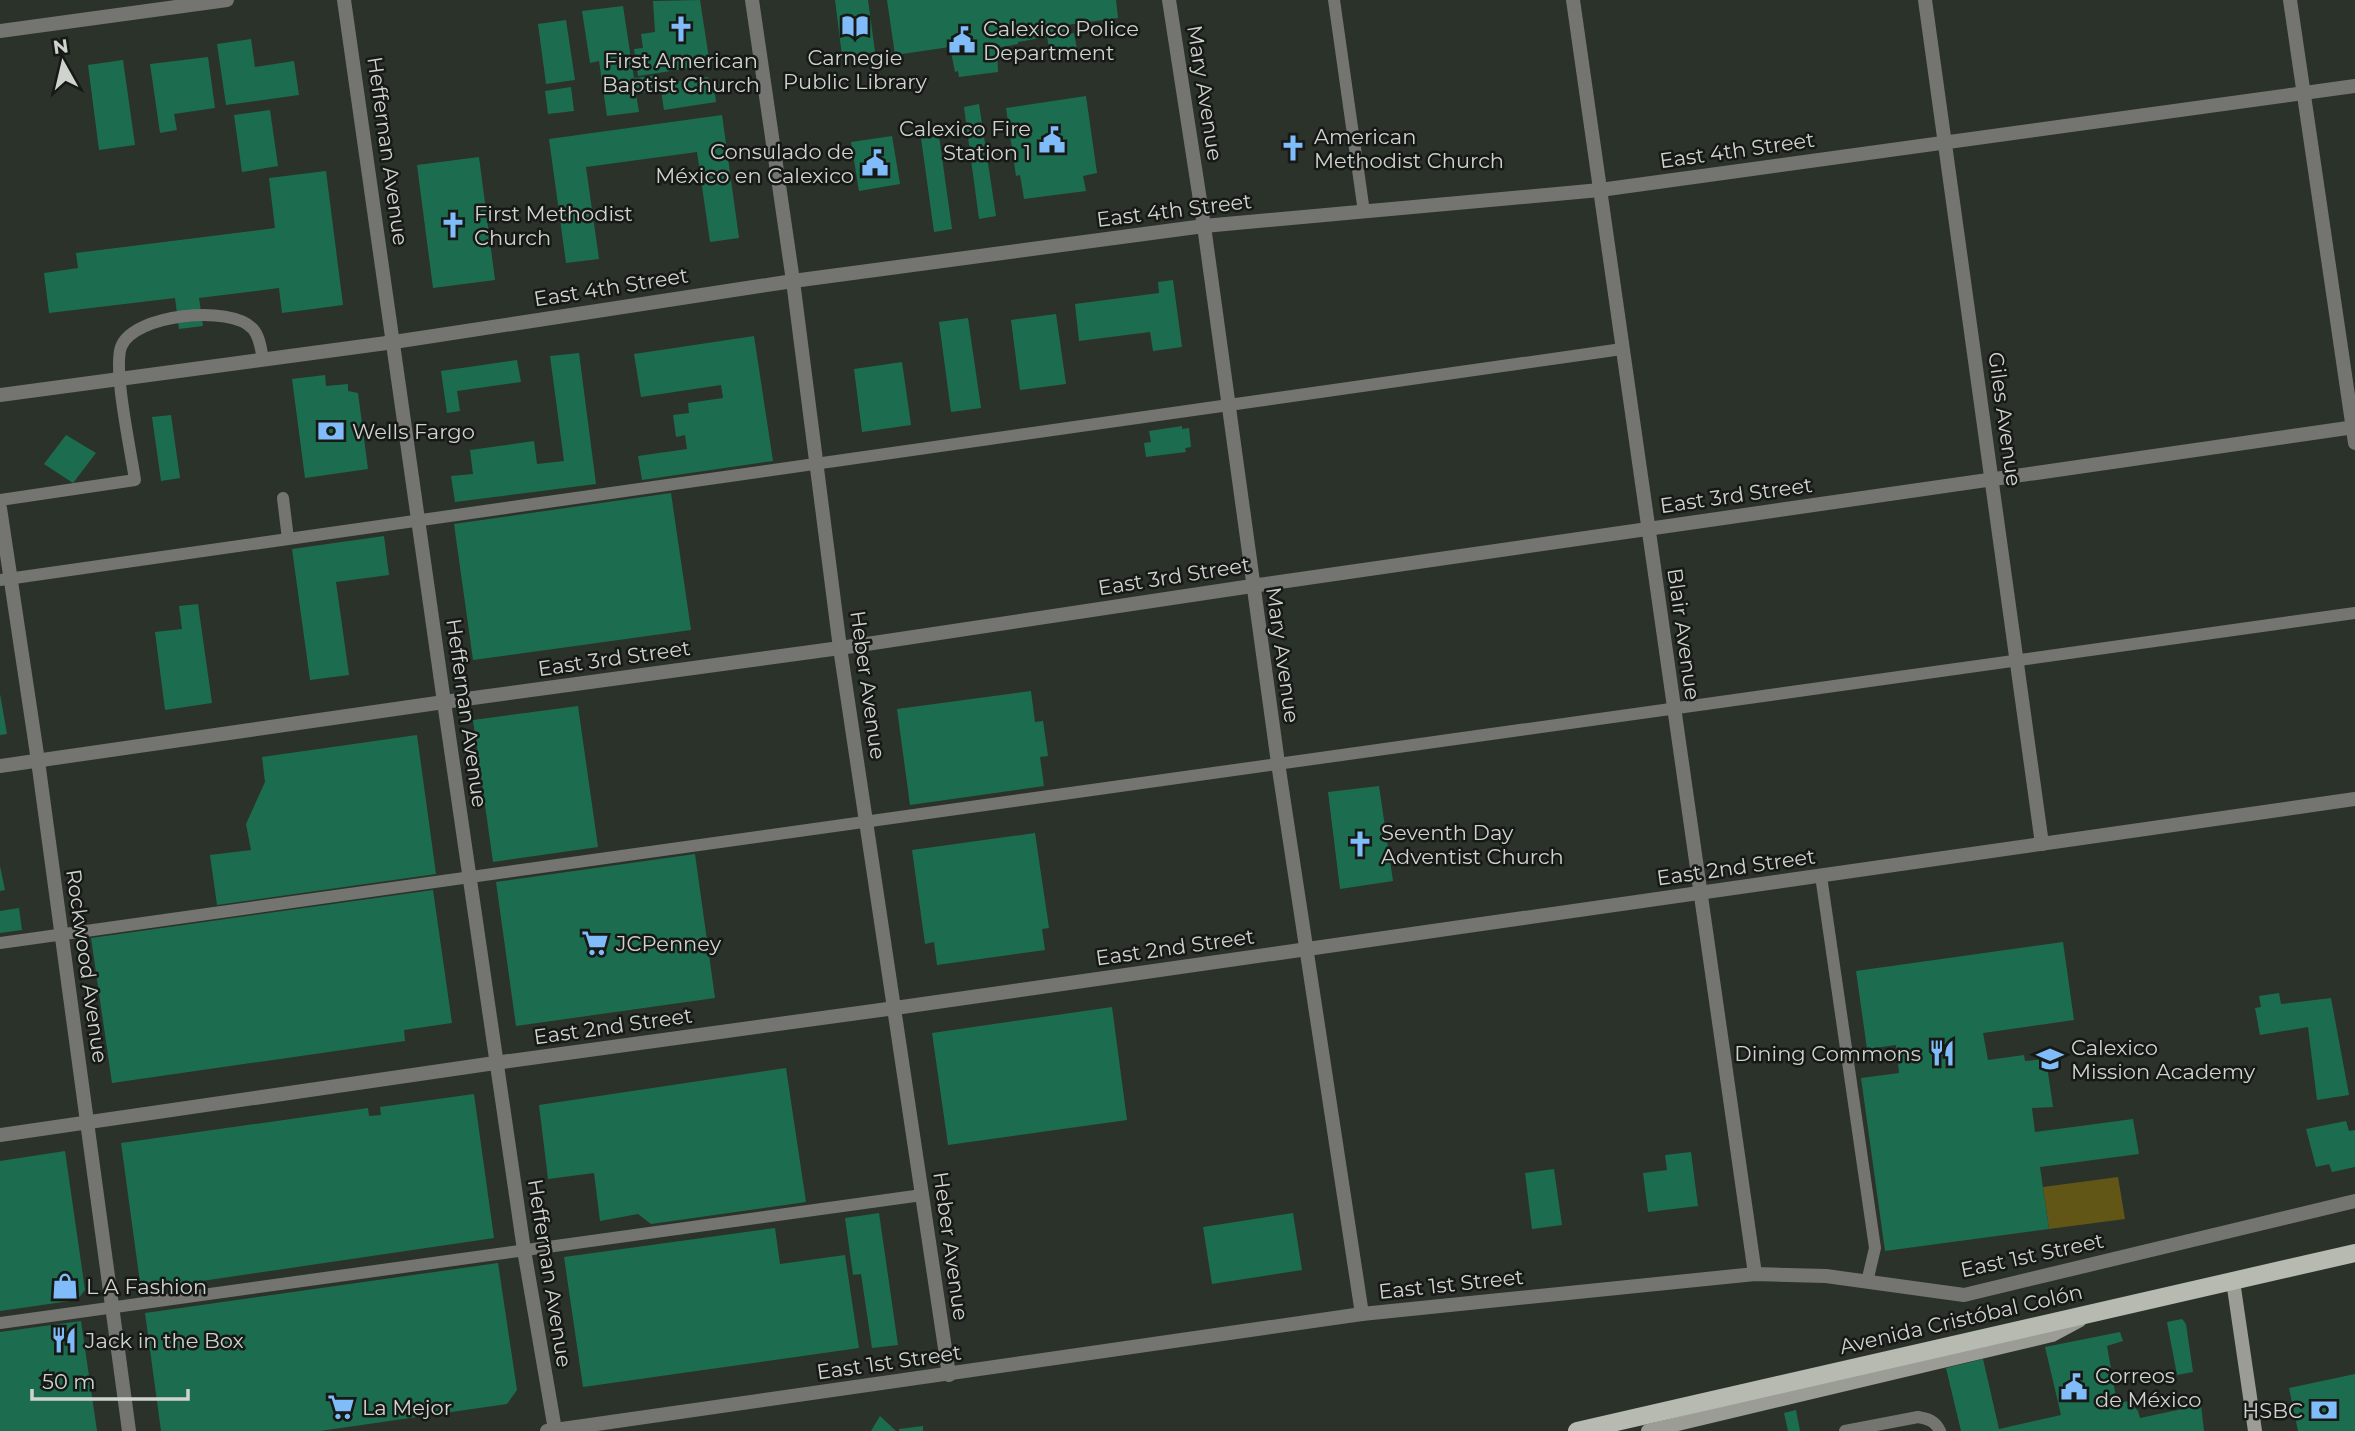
<svg xmlns="http://www.w3.org/2000/svg" width="2355" height="1431" viewBox="0 0 2355 1431" font-family="Montserrat,sans-serif">
<style>
.green{fill:#625616}
.building{fill:#1c6d4f}
.lines{fill:none;stroke-linecap:round;stroke-linejoin:round}
.service{stroke:#747570;stroke-width:12}
.minor{stroke:#747570;stroke-width:14}
.tertiary{stroke:#747570;stroke-width:14}
.secondary{stroke:#9a9c95;stroke-width:14}
.primary{stroke:#b7bab1;stroke-width:18}
.labels{text-anchor:middle;dominant-baseline:central;stroke-width:5;stroke-linejoin:round;paint-order:stroke}
.poi-label{font-size:21px;fill:#cfd3ce;stroke:#161915;text-anchor:start}
.street-label{font-size:21px;fill:#cfd3ce;stroke:#161915}
</style>
<rect width="100%" height="100%" fill="#2b322a"/>
<polygon class="green" points="2118,1177 2125,1219 2049,1229 2043,1187"/>
<g class="building">
<polygon points="700,0 710,65 638,76 634,49 643,48 641,34 655,32 653,1"/>
<polygon points="835,0 868,0 875,52 842,56"/>
<polygon points="887,0 1116,0 1118,18 1066,25 1067,34 1074,33 1077,49 1050,53 1047,37 1018,42 1018,44 997,48 998,72 959,77 958,71 955,72 950,47 895,55"/>
<polygon points="623,6 634,78 658,75 660,90 636,94 639,112 607,116 599,61 590,63 582,11"/>
<polygon points="566,20 575,80 546,84 538,24"/>
<polygon points="251,39 255,67 294,61 299,95 226,105 217,44"/>
<polygon points="208,57 215,108 174,114 177,130 160,133 150,64"/>
<polygon points="123,60 135,145 99,150 88,65"/>
<polygon points="708,77 710,89 714,88 716,102 664,110 660,84"/>
<polygon points="571,87 574,111 548,114 545,91"/>
<polygon points="1086,96 1097,173 1083,176 1086,191 1024,199 1020,175 1016,176 1006,108"/>
<polygon points="979,104 996,216 979,219 964,107"/>
<polygon points="270,110 278,166 242,172 234,115"/>
<polygon points="722,115 739,238 710,242 697,152 586,167 599,259 566,263 549,139"/>
<polygon points="892,136 900,184 859,191 851,142"/>
<polygon points="939,136 952,229 934,232 921,138"/>
<polygon points="479,157 495,280 433,288 417,165"/>
<polygon points="326,171 343,305 282,313 279,288 199,298 203,326 179,329 175,298 49,313 44,273 78,268 76,253 275,228 269,178"/>
<polygon points="1173,280 1182,347 1153,351 1150,332 1079,341 1075,304 1159,293 1158,282"/>
<polygon points="1056,314 1066,384 1020,390 1011,320"/>
<polygon points="968,318 981,408 951,412 939,322"/>
<polygon points="754,336 773,461 642,480 638,456 687,449 685,435 676,437 673,415 689,413 688,403 723,398 721,385 641,397 634,354"/>
<polygon points="579,353 596,484 455,502 451,476 473,474 470,450 534,441 537,464 564,461 550,356"/>
<polygon points="517,360 521,382 457,391 460,411 447,413 441,371"/>
<polygon points="902,362 911,425 862,432 854,369"/>
<polygon points="325,375 326,386 348,384 348,391 358,393 368,469 305,478 292,379"/>
<polygon points="171,415 180,478 161,481 152,417"/>
<polygon points="1182,426 1182,429 1189,428 1191,447 1185,448 1186,452 1146,457 1144,443 1151,442 1149,431"/>
<polygon points="66,435 96,453 73,483 44,464"/>
<polygon points="671,493 691,630 473,660 454,524"/>
<polygon points="384,536 389,575 336,582 349,675 310,680 292,549"/>
<polygon points="198,604 212,703 165,710 155,632 182,629 179,606"/>
<polygon points="1031,691 1035,722 1043,721 1048,756 1040,757 1044,786 910,805 897,709"/>
<polygon points="0,694 7,734 0,735"/>
<polygon points="578,706 598,847 493,862 473,720"/>
<polygon points="417,735 436,874 217,905 210,855 251,850 246,824 265,782 262,757"/>
<polygon points="1379,786 1393,881 1340,889 1328,792"/>
<polygon points="1035,833 1049,928 1042,929 1045,950 937,965 934,942 925,944 912,850"/>
<polygon points="695,854 715,998 516,1026 496,882"/>
<polygon points="0,866 5,890 0,891"/>
<polygon points="433,890 452,1023 404,1030 405,1041 112,1083 91,938"/>
<polygon points="19,908 22,930 0,933 0,911"/>
<polygon points="2063,942 2074,1020 1983,1033 1988,1060 2024,1055 2025,1061 2046,1059 2053,1107 2032,1108 2035,1132 2133,1119 2139,1154 2040,1167 2049,1229 1885,1251 1861,1078 1899,1073 1896,1045 1867,1049 1856,971"/>
<polygon points="2279,993 2281,1004 2331,998 2349,1095 2317,1100 2308,1027 2260,1035 2255,1008 2261,1007 2259,996"/>
<polygon points="1112,1007 1127,1120 948,1145 932,1033"/>
<polygon points="786,1068 806,1202 651,1224 638,1214 600,1221 594,1173 548,1179 539,1105"/>
<polygon points="474,1094 494,1238 141,1290 121,1143 368,1108 369,1116 381,1115 380,1107"/>
<polygon points="2346,1121 2349,1131 2355,1130 2355,1167 2332,1172 2329,1164 2316,1167 2306,1129"/>
<polygon points="65,1151 85,1290 77,1300 0,1311 0,1161"/>
<polygon points="1691,1152 1698,1206 1648,1212 1643,1173 1667,1170 1665,1155"/>
<polygon points="1554,1169 1562,1225 1532,1229 1525,1173"/>
<polygon points="879,1213 898,1345 872,1348 861,1274 853,1275 845,1218"/>
<polygon points="1293,1213 1302,1270 1212,1284 1203,1227"/>
<polygon points="775,1228 780,1264 845,1255 859,1348 583,1387 564,1257"/>
<polygon points="498,1263 517,1390 507,1404 320,1431 161,1431 145,1313"/>
<polygon points="2182,1319 2186,1324 2193,1372 2177,1375 2167,1322"/>
<polygon points="81,1321 97,1431 0,1431 0,1332"/>
<polygon points="2120,1332 2123,1341 2107,1346 2117,1403 2129,1401 2138,1411 2140,1418 2201,1405 2204,1431 1961,1431 1946,1368 1983,1359 1999,1429 2061,1415 2045,1347"/>
<polygon points="2355,1374 2355,1431 2298,1431 2289,1388"/>
<polygon points="1796,1410 1800,1431 1788,1431 1784,1413"/>
<polygon points="880,1416 896,1431 871,1431"/>
<polygon points="923,1426 923,1431 899,1431 899,1429"/>
</g>
<g class="lines">
<g class="service">
<polyline points="1334,0 1364,212"/>
<polyline points="283,498 288,539"/>
<path d="M0,500L135,480C131,452 113,370 121,347C133,314 231,304 253,329C260,337 261,350 263,359"/>
<polyline points="0,580 1622,349"/>
<polyline points="1821,876 1875,1248 1867,1282"/>
<polyline points="0,943 2355,613"/>
<polyline points="0,1323 922,1195"/>
<path d="M1845,1431L1918,1417C1929,1419 1935,1421 1940,1431"/>
</g>
<g class="minor">
<polyline points="344,0 444,702 840,648 1252,586 2355,427"/>
<polyline points="752,0 793,281 840,648 949,1375"/>
<polyline points="1169,0 1204,226 1278,763 1362,1314"/>
<polyline points="1573,0 1755,1274"/>
<polyline points="1925,0 2042,844"/>
<polyline points="0,31 227,0"/>
<polyline points="0,395 394,342 793,281 1204,226 1600,190 2355,86"/>
<polyline points="555,1430 1362,1314 1755,1274 1826,1276 1964,1295 2355,1201"/>
</g>
<g class="tertiary">
<polyline points="2290,0 2355,443"/>
<polyline points="0,508 38,761 129,1431"/>
<polyline points="0,766 444,702 524,1250 555,1430 547,1431"/>
<polyline points="0,1135 495,1063 895,1008 2355,799"/>
</g>
<g class="secondary">
<polyline points="2233,1281 2255,1431"/>
<polyline points="1648,1431 2052,1335 2080,1320"/>
</g>
<polyline class="primary" points="1577,1431 2355,1253"/>
</g>
<defs>
<g id="library-bare" transform="scale(2.1)"><path d="M-6-4Q-3-5.5-.7-3.5V5Q-3 3-6 4ZM6-4Q3-5.5 .7-3.5V5Q3 3 6 4Z" fill="#81bcfa" stroke="#161915" stroke-width="2.5" paint-order="stroke"/></g>
<g id="church-bare" transform="scale(2.1)"><path d="M-1.2-6h2.4v3.5h3.3v2.4h-3.3V6h-2.4V-.1h-3.3v-2.4h3.3Z" fill="#81bcfa" stroke="#161915" stroke-width="2.5" paint-order="stroke"/></g>
<g id="civic-bare" transform="scale(2.1)"><path d="M-.6-6.5H3V-4.5H.6V-3L4-1V1h2V6H-6V1h2V-1L-.6-3ZM-1.2 2.5V6h2.4V2.5Z" fill="#81bcfa" stroke="#161915" stroke-width="2.5" paint-order="stroke"/></g>
<g id="bank-bare" transform="scale(2.1)"><path d="M-6-4H6V4H-6ZM0-2.3a2.3 2.3 0 1 0 0 4.6a2.3 2.3 0 1 0 0-4.6Z" fill="#81bcfa" stroke="#161915" stroke-width="2.5" paint-order="stroke"/></g>
<g id="supermarket-bare" transform="scale(2.1)"><path d="M-6-5.5h2.5l.6 2H6L4.5 2H-2.5L-4.4-4H-6ZM-1.5 3.2a1.3 1.3 0 1 0 .1 0ZM3 3.2a1.3 1.3 0 1 0 .1 0Z" fill="#81bcfa" stroke="#161915" stroke-width="2.5" paint-order="stroke"/></g>
<g id="restaurant-bare" transform="scale(2.1)"><path d="M-5-6h1v4h1v-4h1v4h1v-4h1v5L-1.5 .5V6h-2V.5L-5-1ZM5-6V6H3V1.5H1.5Q1.5-4 5-6Z" fill="#81bcfa" stroke="#161915" stroke-width="2.5" paint-order="stroke"/></g>
<g id="school-bare" transform="scale(2.1)"><path d="M0-5L7-2L0 1L-7-2ZM-4 1L0 2.5L4 1V4Q0 6-4 4Z" fill="#81bcfa" stroke="#161915" stroke-width="2.5" paint-order="stroke"/></g>
<g id="shop-bare" transform="scale(2.1)"><path d="M-5-2.5h2.3a2.7 3.5 0 0 1 5.4 0H5L5.5 6h-11ZM-1.5-2.5h3a1.5 2.3 0 0 0-3 0Z" fill="#81bcfa" stroke="#161915" stroke-width="2.5" paint-order="stroke"/></g>
</defs>
<g fill-rule="evenodd">
<use href="#library-bare" x="855" y="26"/>
<use href="#church-bare" x="681" y="29"/>
<use href="#civic-bare" x="962" y="40"/>
<use href="#civic-bare" x="1052" y="140"/>
<use href="#church-bare" x="1293" y="148"/>
<use href="#civic-bare" x="875" y="163"/>
<use href="#church-bare" x="453" y="225"/>
<use href="#bank-bare" x="331" y="431"/>
<use href="#church-bare" x="1360" y="844"/>
<use href="#supermarket-bare" x="595" y="943"/>
<use href="#restaurant-bare" x="1942" y="1053"/>
<use href="#school-bare" x="2050" y="1059"/>
<use href="#shop-bare" x="65" y="1286"/>
<use href="#restaurant-bare" x="64" y="1340"/>
<use href="#civic-bare" x="2074" y="1387"/>
<use href="#supermarket-bare" x="341" y="1407"/>
<use href="#bank-bare" x="2324" y="1410"/>
</g>
<g class="labels">
<g class="poi-label">
<text x="983" y="28">Calexico Police<tspan x="983" dy="24">Department</tspan></text>
<text x="855" y="57" text-anchor="middle">Carnegie<tspan x="855" dy="24">Public Library</tspan></text>
<text x="681" y="60" text-anchor="middle">First American<tspan x="681" dy="24">Baptist Church</tspan></text>
<text x="1031" y="128" text-anchor="end">Calexico Fire<tspan x="1031" dy="24">Station 1</tspan></text>
<text x="1314" y="136">American<tspan x="1314" dy="24">Methodist Church</tspan></text>
<text x="854" y="151" text-anchor="end">Consulado de<tspan x="854" dy="24">México en Calexico</tspan></text>
<text x="474" y="213">First Methodist<tspan x="474" dy="24">Church</tspan></text>
<text x="352" y="431">Wells Fargo</text>
<text x="1381" y="832">Seventh Day<tspan x="1381" dy="24">Adventist Church</tspan></text>
<text x="616" y="943">JCPenney</text>
<text x="2071" y="1047">Calexico<tspan x="2071" dy="24">Mission Academy</tspan></text>
<text x="1921" y="1053" text-anchor="end">Dining Commons</text>
<text x="86" y="1286">L A Fashion</text>
<text x="85" y="1340">Jack in the Box</text>
<text x="2095" y="1375">Correos<tspan x="2095" dy="24">de México</tspan></text>
<text x="362" y="1407">La Mejor</text>
<text x="2303" y="1410" text-anchor="end">HSBC</text>
</g>
<g class="street-label">
<text transform="translate(1205 93) rotate(81)">Mary Avenue</text>
<text transform="translate(1737 150) rotate(-8)">East 4th Street</text>
<text transform="translate(388 151) rotate(82)">Heffernan Avenue</text>
<text transform="translate(1174 210) rotate(-7)">East 4th Street</text>
<text transform="translate(611 287) rotate(-9)">East 4th Street</text>
<text transform="translate(2005 419) rotate(82)">Giles Avenue</text>
<text transform="translate(1736 495) rotate(-8)">East 3rd Street</text>
<text transform="translate(1174 576) rotate(-9)">East 3rd Street</text>
<text transform="translate(1684 634) rotate(82)">Blair Avenue</text>
<text transform="translate(1283 655) rotate(82)">Mary Avenue</text>
<text transform="translate(614 658) rotate(-8)">East 3rd Street</text>
<text transform="translate(868 685) rotate(82)">Heber Avenue</text>
<text transform="translate(467 713) rotate(82)">Heffernan Avenue</text>
<text transform="translate(1736 867) rotate(-8)">East 2nd Street</text>
<text transform="translate(1175 947) rotate(-8)">East 2nd Street</text>
<text transform="translate(87 966) rotate(82)">Rockwood Avenue</text>
<text transform="translate(613 1026) rotate(-8)">East 2nd Street</text>
<text transform="translate(951 1246) rotate(82)">Heber Avenue</text>
<text transform="translate(2032 1255) rotate(-12)">East 1st Street</text>
<text transform="translate(550 1273) rotate(81)">Heffernan Avenue</text>
<text transform="translate(1451 1284) rotate(-6)">East 1st Street</text>
<text transform="translate(1961 1319) rotate(-13)">Avenida Cristóbal Colón</text>
<text transform="translate(889 1362) rotate(-8)">East 1st Street</text>
</g>
</g>
<g transform="translate(63 63) rotate(352)" stroke="#161915" stroke-width="5" paint-order="stroke">
<path d="M0-5L12 26L0 18L-12 26Z" fill="#cfd3ce"/>
<text y="-10" font-size="19" font-weight="bold" text-anchor="middle" fill="#cfd3ce">N</text>
</g>
<path d="M32 1389v10h156v-10" fill="none" stroke="#cfd3ce" stroke-width="3.5"/>
<text x="42" y="1389" font-size="21" fill="#cfd3ce" stroke="#161915" stroke-width="5" paint-order="stroke">50 m</text>
</svg>
